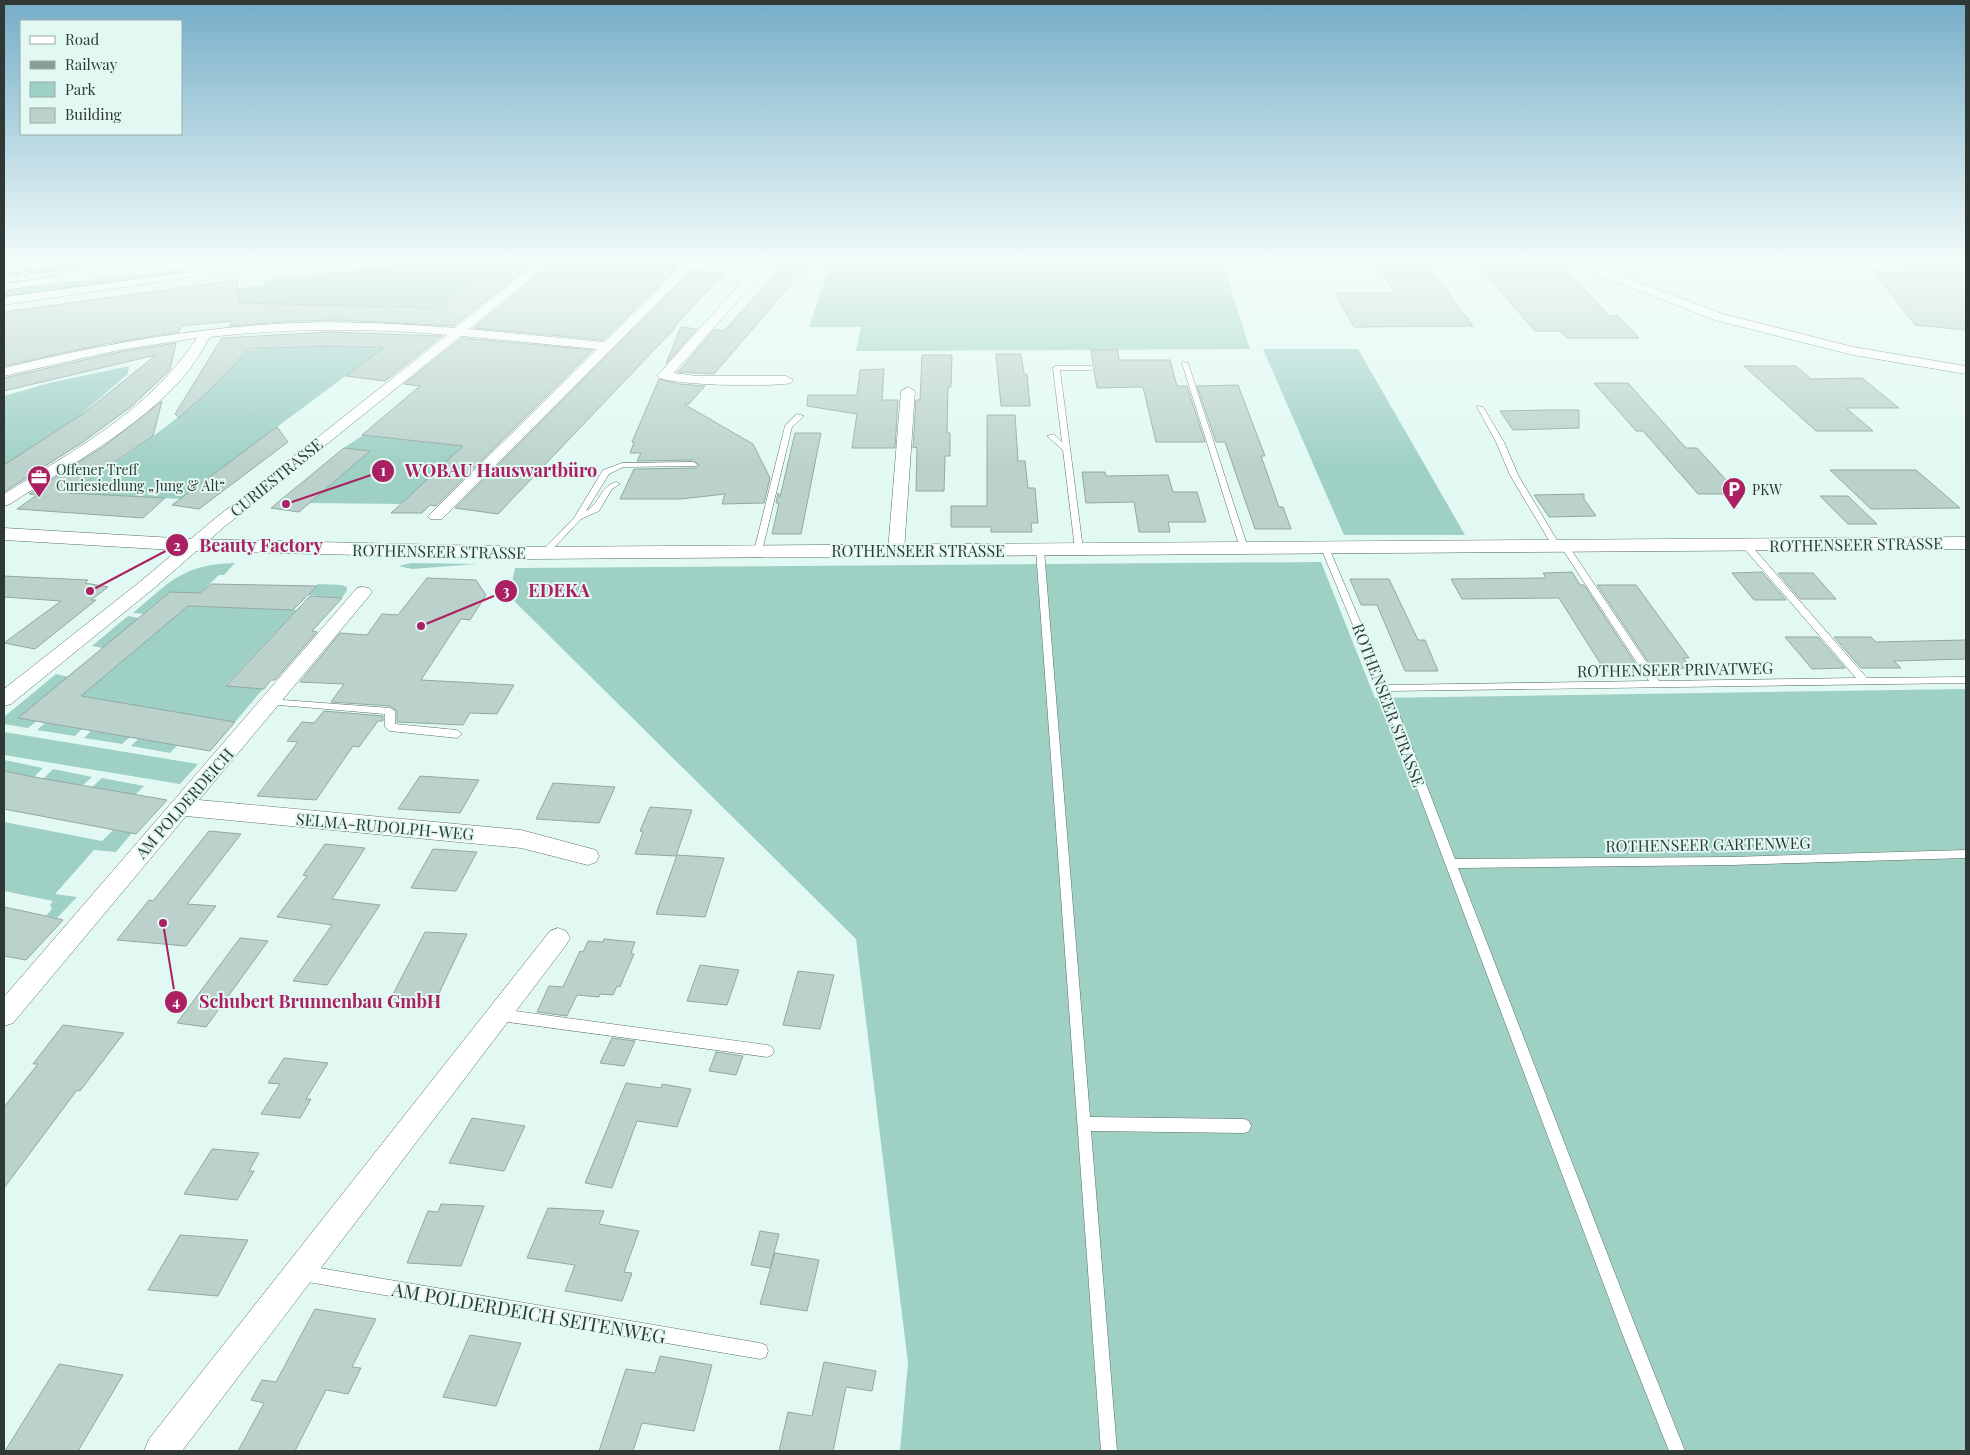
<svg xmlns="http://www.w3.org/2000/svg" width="1970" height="1455" viewBox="0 0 1970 1455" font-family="'Playfair Display',serif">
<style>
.green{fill:#9fd0c4}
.building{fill:#bbd2cc;stroke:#92a8a2}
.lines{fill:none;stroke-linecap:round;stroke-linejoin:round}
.service-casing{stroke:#5a6e69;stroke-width:1}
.minor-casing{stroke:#5a6e69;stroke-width:1}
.tertiary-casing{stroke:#5a6e69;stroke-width:1}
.service{fill:#fff;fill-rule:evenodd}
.minor{fill:#fff;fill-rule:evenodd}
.tertiary{fill:#fff;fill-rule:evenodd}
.rail-casing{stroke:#8c9c98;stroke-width:4}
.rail{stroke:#e2f9f3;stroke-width:2.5;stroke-dasharray:8;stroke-linecap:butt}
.labels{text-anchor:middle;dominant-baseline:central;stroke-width:4;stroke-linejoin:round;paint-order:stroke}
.far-poi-label{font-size:14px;fill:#2f3835;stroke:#e2f9f3;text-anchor:start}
.street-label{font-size:16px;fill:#2f3835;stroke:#e2f9f3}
.near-street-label{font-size:19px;fill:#2f3835;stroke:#e2f9f3}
.leader{fill:none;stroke:#aa2062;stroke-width:2}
.callout-dot{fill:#aa2062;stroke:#e2f9f3;stroke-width:2}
.mark-label{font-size:15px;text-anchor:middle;font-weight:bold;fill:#fff}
.callout-label{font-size:18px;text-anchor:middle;font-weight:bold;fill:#aa2062;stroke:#e2f9f3;stroke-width:4;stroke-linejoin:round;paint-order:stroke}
</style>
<rect width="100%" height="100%" fill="#e2f9f3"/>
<g class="green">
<polygon points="404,262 497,262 423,317 385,316 395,306 311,306 71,336 4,352 4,320 121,303 264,285 266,280 403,264"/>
<polygon points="597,262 681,262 674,269"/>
<polygon points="849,262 1222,262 1250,349 856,351 861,327 809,327 830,264"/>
<polygon points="179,269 185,271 176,274 4,299 4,290"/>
<path d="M327,346L382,349L180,499L69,493C125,456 183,420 229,370L201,371L213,352Z"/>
<polygon points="1263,349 1358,349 1465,535 1344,535"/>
<polygon points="129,366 128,374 29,459 4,475 4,396 49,383"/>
<polygon points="363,435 488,449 401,504 309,503 369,452 344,448"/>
<polygon points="1321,562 1375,698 1966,689 1966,1451 900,1451 908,1363 856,939 509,596 515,568"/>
<path d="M235,563L224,575H219L200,593L170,592L143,614L133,613C170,582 183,564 235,563Z"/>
<polygon points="411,563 477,564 412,569 399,566"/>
<polygon points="318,584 342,585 347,587 347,590 342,598 307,595"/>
<polygon points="188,606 297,610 226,685 263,689 235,722 53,691 19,718 37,721 28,728 4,724 4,717 56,674 69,677 107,673"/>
<polygon points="128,616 139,618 103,648 92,646"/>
<polygon points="45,723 82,729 75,736 37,730"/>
<polygon points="91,731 130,737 122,744 84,738"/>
<polygon points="4,732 198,764 180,784 4,755"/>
<polygon points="138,739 178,745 170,753 131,746"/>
<polygon points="4,760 43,768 34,777 4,771"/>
<polygon points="53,769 92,777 83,785 43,779"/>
<polygon points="102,778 144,786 135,795 92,787"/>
<polygon points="4,822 102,841 113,830 132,833 116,852 94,850 55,894 77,897 57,918 46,916 52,909 50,905 53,901 4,891"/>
</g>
<g class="building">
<polygon points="497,262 535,262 454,326 342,320 296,321 229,326 232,321 181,326 179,332 104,344 4,366 4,312 237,280 239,303 436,308"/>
<polygon points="553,262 597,262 676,269 603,340 474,328"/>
<polygon points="786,262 798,262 805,268 714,374 678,372 714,330 724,331"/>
<polygon points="1375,262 1425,262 1473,326 1354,327 1335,293 1395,293"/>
<polygon points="1898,262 1966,262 1966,330 1915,325 1873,271 1909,274"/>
<polygon points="1478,265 1560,265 1610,316 1618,316 1639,338 1567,338 1560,331 1535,331"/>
<polygon points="692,270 724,273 674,327 676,327 498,514 455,508"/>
<polygon points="681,327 697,329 666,364"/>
<polygon points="329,332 442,336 385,381 346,376 383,348 327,346 249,349 213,387 179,418 175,414 222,338"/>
<polygon points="462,338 593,350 436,506 430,505 422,513 391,513 463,446 362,435 420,386 404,384"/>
<polygon points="176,343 170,370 132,406 83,442 4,492 4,465 84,413 156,355 4,391 4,378 119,352"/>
<polygon points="1091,350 1118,350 1119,360 1170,360 1177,386 1187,386 1205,442 1156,442 1143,387 1097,388 1094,370 1096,367 1093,365"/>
<polygon points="996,354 1021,354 1024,374 1027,374 1030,406 1001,406"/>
<polygon points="922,355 952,355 951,387 948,387 947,433 950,433 950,456 945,456 944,491 916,491 917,447 913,448 916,400 920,400"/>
<polygon points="1744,366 1796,366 1811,379 1862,378 1899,408 1846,408 1873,431 1816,431"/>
<polygon points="884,369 882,400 898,400 895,448 852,448 857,414 807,406 808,395 857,395 860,370"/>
<polygon points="659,379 679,384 705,386 689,404 684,404 753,444 770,478 764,503 722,504 725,494 681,499 620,499 634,469 696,468 699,465 693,460 637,461 641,453 630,453 634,442 632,442"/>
<polygon points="1594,383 1628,383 1686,448 1697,448 1739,494 1698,494 1643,431 1636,431"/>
<polygon points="1238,385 1265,456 1261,456 1279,507 1283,507 1291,529 1255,529 1225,442 1216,442 1197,386"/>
<polygon points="162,401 153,436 69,493 165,498 143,518 17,509 37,495 29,494 103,447"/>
<polygon points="1544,410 1579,410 1579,428 1513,430 1500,411"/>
<polygon points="987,415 1015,415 1018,461 1025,461 1028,488 1035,488 1038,523 1031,523 1032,532 991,532 991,527 951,527 951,506 987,506"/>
<polygon points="277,427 288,442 199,509 172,505"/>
<polygon points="795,433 821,433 801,534 772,534 779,503 776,503 778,493 780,497"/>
<polygon points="344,448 370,451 299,512 271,508"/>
<polygon points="1830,470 1916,470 1960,508 1871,509"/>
<polygon points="1082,472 1105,472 1106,476 1168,475 1173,492 1197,492 1206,522 1168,522 1170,532 1139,532 1134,502 1086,503"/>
<polygon points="1584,494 1584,499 1596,516 1549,517 1534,495"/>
<polygon points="1820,496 1848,496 1877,524 1848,524"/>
<polygon points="1572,572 1580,585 1584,585 1639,669 1605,671 1559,598 1462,599 1451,579 1546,578 1543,573"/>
<polygon points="1762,572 1786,600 1754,600 1732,573"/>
<polygon points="1778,573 1813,573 1836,599 1800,599"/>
<polygon points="4,576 88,580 85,583 108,587 91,600 96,600 35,649 4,643 61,601 4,597"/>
<polygon points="427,578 476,580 486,595 470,620 461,619 421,680 514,685 497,714 470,713 463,725 397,722 397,711 390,706 331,702 344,684 300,682 340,633 367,635 382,614 398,615"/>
<polygon points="1350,579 1389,579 1418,640 1425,640 1438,671 1405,671 1377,605 1361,605"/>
<polygon points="211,584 317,586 293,610 188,606 81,696 235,722 210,751 18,718 170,592 200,593"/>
<polygon points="1597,585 1636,585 1689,658 1683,658 1691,668 1653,669"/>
<polygon points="310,596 342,598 312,631 317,632 275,680 271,680 264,689 226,686"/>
<polygon points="1785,637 1818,637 1845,668 1812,669"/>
<polygon points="1834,637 1871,637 1876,642 1966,640 1966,659 1894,661 1901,668 1861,668"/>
<polygon points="324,711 383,716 383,721 378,721 359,747 353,746 316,800 257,796 298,742 287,741 302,722 314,723"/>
<polygon points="4,771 34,777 167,800 136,834 4,809"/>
<polygon points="420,776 449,778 479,780 460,813 398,809"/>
<polygon points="553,783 615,787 599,823 536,819"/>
<polygon points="650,807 692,810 676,856 635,854 643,832 640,831"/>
<polygon points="209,831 241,834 187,904 216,906 186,946 117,940 149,900 153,901"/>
<polygon points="325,844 365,848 332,899 380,905 327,985 293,981 332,925 277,917 307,876 303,875"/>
<polygon points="433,849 477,852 456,891 411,888"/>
<polygon points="677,855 724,858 705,917 656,914"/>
<polygon points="4,907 37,914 63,920 26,960 4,956"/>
<polygon points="425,932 467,934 433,1006 388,1004"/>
<polygon points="240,938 268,941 206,1027 177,1023"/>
<polygon points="604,939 635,942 631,953 634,954 627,970 620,987 617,986 613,995 600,994 599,997 577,995 567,1016 537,1012 549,986 563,987 580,951 583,952 588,941 603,942"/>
<polygon points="700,965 739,970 727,1005 687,1001"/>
<polygon points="798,971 834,975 820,1029 783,1025"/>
<polygon points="63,1025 124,1033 80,1091 77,1090 4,1188 4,1107 38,1064 33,1064"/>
<polygon points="612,1038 635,1041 624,1066 600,1063"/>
<polygon points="716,1052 743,1056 736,1075 709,1071"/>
<polygon points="284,1058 328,1063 306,1099 311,1099 300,1118 261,1114 280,1084 268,1083"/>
<polygon points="626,1083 661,1088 662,1084 691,1089 677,1127 637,1121 612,1188 585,1183"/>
<polygon points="472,1118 525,1126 504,1171 449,1163"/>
<polygon points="212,1149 259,1153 249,1171 254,1171 237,1200 184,1194"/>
<polygon points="441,1204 484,1206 461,1266 407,1263 428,1211 438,1212"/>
<polygon points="548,1208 604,1211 599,1224 639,1231 624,1272 632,1273 622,1301 565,1291 575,1265 527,1258"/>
<polygon points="760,1231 779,1234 770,1268 751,1265"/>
<polygon points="180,1235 248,1240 218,1296 148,1290"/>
<polygon points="775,1253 819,1260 807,1311 760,1304"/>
<polygon points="315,1309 376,1319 352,1367 361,1368 348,1394 326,1390 295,1451 238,1451 264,1403 251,1400 262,1380 276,1382"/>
<polygon points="470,1335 521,1343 496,1406 443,1397"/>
<polygon points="660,1356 712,1365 694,1431 642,1423 633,1451 599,1451 626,1369 655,1373"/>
<polygon points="824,1362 876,1371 872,1391 846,1387 833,1451 779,1451 788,1412 812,1416"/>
<polygon points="59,1364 123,1375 78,1451 5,1451"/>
</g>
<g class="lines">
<g class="service-casing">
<g id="service">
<polygon points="1183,362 1188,363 1248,548 1247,550 1244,550 1240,548 1182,363"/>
<polygon points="1056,366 1091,366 1094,368 1091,370 1060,370 1083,549 1079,551 1075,549 1063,450 1047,436 1054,434 1062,442 1053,368"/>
<polygon points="1478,406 1483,407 1504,442 1518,475 1561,547 1565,545 1568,545 1659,681 1856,678 1743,547 1743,543 1749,543 1867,678 1966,677 1966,683 1390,691 1455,859 1731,857 1966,850 1966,858 1731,865 1458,868 1638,1333 1685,1451 1669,1451 1622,1333 1379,688 1321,548 1325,546 1329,548 1387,685 1649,681 1561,547 1557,549 1553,547 1510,475 1496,442 1477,407"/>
<polygon points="797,414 804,416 792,427 762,551 758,554 755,553 754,551 785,426"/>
<path d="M693,462L697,464L696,466L623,467L609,474L586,511C601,503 599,487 616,482L620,484L612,489L599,511L581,519L547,555L544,556L540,553L574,518L603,470L622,463Z"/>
<polygon points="1040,547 1044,550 1090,1117 1244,1119 1249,1121 1251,1126 1249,1131 1244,1133 1091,1131 1117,1451 1101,1451 1036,550"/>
<polygon points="270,699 390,708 395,711 395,724 457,730 462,734 457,738 390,731 385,727 385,714 267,704 265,702"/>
<polygon points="500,1009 767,1045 772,1047 774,1051 772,1055 767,1057 500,1021 496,1019 494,1015 496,1011"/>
<polygon points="302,1265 760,1343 766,1345 768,1351 766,1357 760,1359 302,1281 297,1278 294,1273 297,1268"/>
</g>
</g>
<g class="minor-casing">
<g id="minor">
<polygon points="263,262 297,262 291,265 189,277 4,305 4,297"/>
<path d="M538,262H551L469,329L604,342L686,262H698L442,519H430L428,516L597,349L461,336L224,527L153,589L11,704L4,706V689L141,581L212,521L447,335C368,328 289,328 210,337C202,350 195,363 185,375C137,430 70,465 10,504L4,506V494C77,448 148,412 197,338L119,350L4,376V368C93,346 182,330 273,324C334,320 395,323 455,328Z"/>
<path d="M711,262H768L770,264L674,373L697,376H786L793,380L791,383C775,387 665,386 657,376L755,267L717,265Z"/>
<polygon points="1569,262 1585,262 1723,314 1853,347 1966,366 1966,374 1853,355 1715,320 1571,264"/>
<polygon points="55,277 61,280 59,282 4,290 4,284"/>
<polygon points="908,387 915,391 904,551 902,555 890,555 888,551 901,391"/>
<polygon points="363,587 369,588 372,592 369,596 199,800 521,830 596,850 599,856 596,862 588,865 521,848 186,816 13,1023 4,1026 4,997 357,588"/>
<polygon points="558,928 566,931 570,938 566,945 182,1451 144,1451 149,1439 550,931"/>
</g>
</g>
<g class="tertiary-casing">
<polygon id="tertiary" points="4,528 191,539 530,547 1966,537 1966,549 530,559 191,551 4,540"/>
</g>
<use href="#service" class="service"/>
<use href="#minor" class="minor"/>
<use href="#tertiary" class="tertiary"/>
<g class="rail-casing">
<g id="rail">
<polyline points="4,265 36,262"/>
<polyline points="4,275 122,262"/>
</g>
</g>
<use href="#rail" class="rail"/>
</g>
<linearGradient id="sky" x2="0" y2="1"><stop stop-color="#75adc7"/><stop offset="0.56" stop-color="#f2fcfa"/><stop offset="1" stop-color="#f2fcfa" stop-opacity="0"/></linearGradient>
<rect width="1970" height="466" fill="url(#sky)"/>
<defs>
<g id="office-pin" transform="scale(1.25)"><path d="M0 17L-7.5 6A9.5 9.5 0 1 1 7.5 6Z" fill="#aa2062" stroke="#e2f9f3"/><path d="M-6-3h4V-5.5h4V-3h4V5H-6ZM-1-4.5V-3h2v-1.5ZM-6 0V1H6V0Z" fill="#fff"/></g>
<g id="parking-pin" transform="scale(1.25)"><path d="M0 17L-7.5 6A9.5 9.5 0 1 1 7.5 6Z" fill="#aa2062" stroke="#e2f9f3"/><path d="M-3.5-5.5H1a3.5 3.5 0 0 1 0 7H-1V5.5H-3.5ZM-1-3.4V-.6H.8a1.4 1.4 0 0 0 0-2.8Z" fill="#fff"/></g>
</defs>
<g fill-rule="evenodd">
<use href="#office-pin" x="39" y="477"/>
<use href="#parking-pin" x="1734" y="489"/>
</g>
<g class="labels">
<g class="far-poi-label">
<text x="56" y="469">Offener Treff<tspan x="56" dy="16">Curiesiedlung „Jung &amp; Alt“</tspan></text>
<text x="1752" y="489">PKW</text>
</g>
<g class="street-label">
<text transform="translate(276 477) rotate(-39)">CURIESTRASSE</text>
<text transform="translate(1856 544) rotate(-1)">ROTHENSEER STRASSE</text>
<text x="918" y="550">ROTHENSEER STRASSE</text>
<text transform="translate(439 551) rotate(1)">ROTHENSEER STRASSE</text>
<text transform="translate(1675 669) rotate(-1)">ROTHENSEER PRIVATWEG</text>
<text transform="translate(1389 705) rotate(69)">ROTHENSEER STRASSE</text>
<text transform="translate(184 803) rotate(-49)">AM POLDERDEICH</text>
<text transform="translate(385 826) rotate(5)">SELMA-RUDOLPH-WEG</text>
<text transform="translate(1708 844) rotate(-1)">ROTHENSEER GARTENWEG</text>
</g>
<g class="near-street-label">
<text transform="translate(529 1312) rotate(10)">AM POLDERDEICH SEITENWEG</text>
</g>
</g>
<path class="leader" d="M286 504L383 471M90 591L177 545M421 626L506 591M163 923L176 1002"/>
<g class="callout-dot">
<circle cx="286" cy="504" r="5"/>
<circle cx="90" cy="591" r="5"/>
<circle cx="421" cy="626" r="5"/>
<circle cx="163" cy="923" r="5"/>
<circle cx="383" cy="471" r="12"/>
<circle cx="177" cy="545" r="12"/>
<circle cx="506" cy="591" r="12"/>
<circle cx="176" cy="1002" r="12"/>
</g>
<g class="mark-label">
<text x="383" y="476">1</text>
<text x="177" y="551">2</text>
<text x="506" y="596">3</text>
<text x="176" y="1007">4</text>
</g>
<g class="callout-label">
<text x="501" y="477">WOBAU Hauswartbüro</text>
<text x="261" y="552">Beauty Factory</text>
<text x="559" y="597">EDEKA</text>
<text x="320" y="1008">Schubert Brunnenbau GmbH</text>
</g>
<rect width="1970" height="1455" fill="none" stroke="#2f3835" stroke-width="10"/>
<rect x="20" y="20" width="162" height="115" fill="#e2f9f3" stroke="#9aaca7"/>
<rect x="30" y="36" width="25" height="8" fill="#ffffff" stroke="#9aaca7"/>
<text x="65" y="45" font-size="15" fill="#2f3835">Road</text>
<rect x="30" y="61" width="25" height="8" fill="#8c9c98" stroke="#9aaca7"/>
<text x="65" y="70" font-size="15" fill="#2f3835">Railway</text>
<rect x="30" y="82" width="25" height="15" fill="#9fd0c4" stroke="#9aaca7"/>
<text x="65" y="95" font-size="15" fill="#2f3835">Park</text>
<rect x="30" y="108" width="25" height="15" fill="#bbd2cc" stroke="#9aaca7"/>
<text x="65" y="120" font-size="15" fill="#2f3835">Building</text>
</svg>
